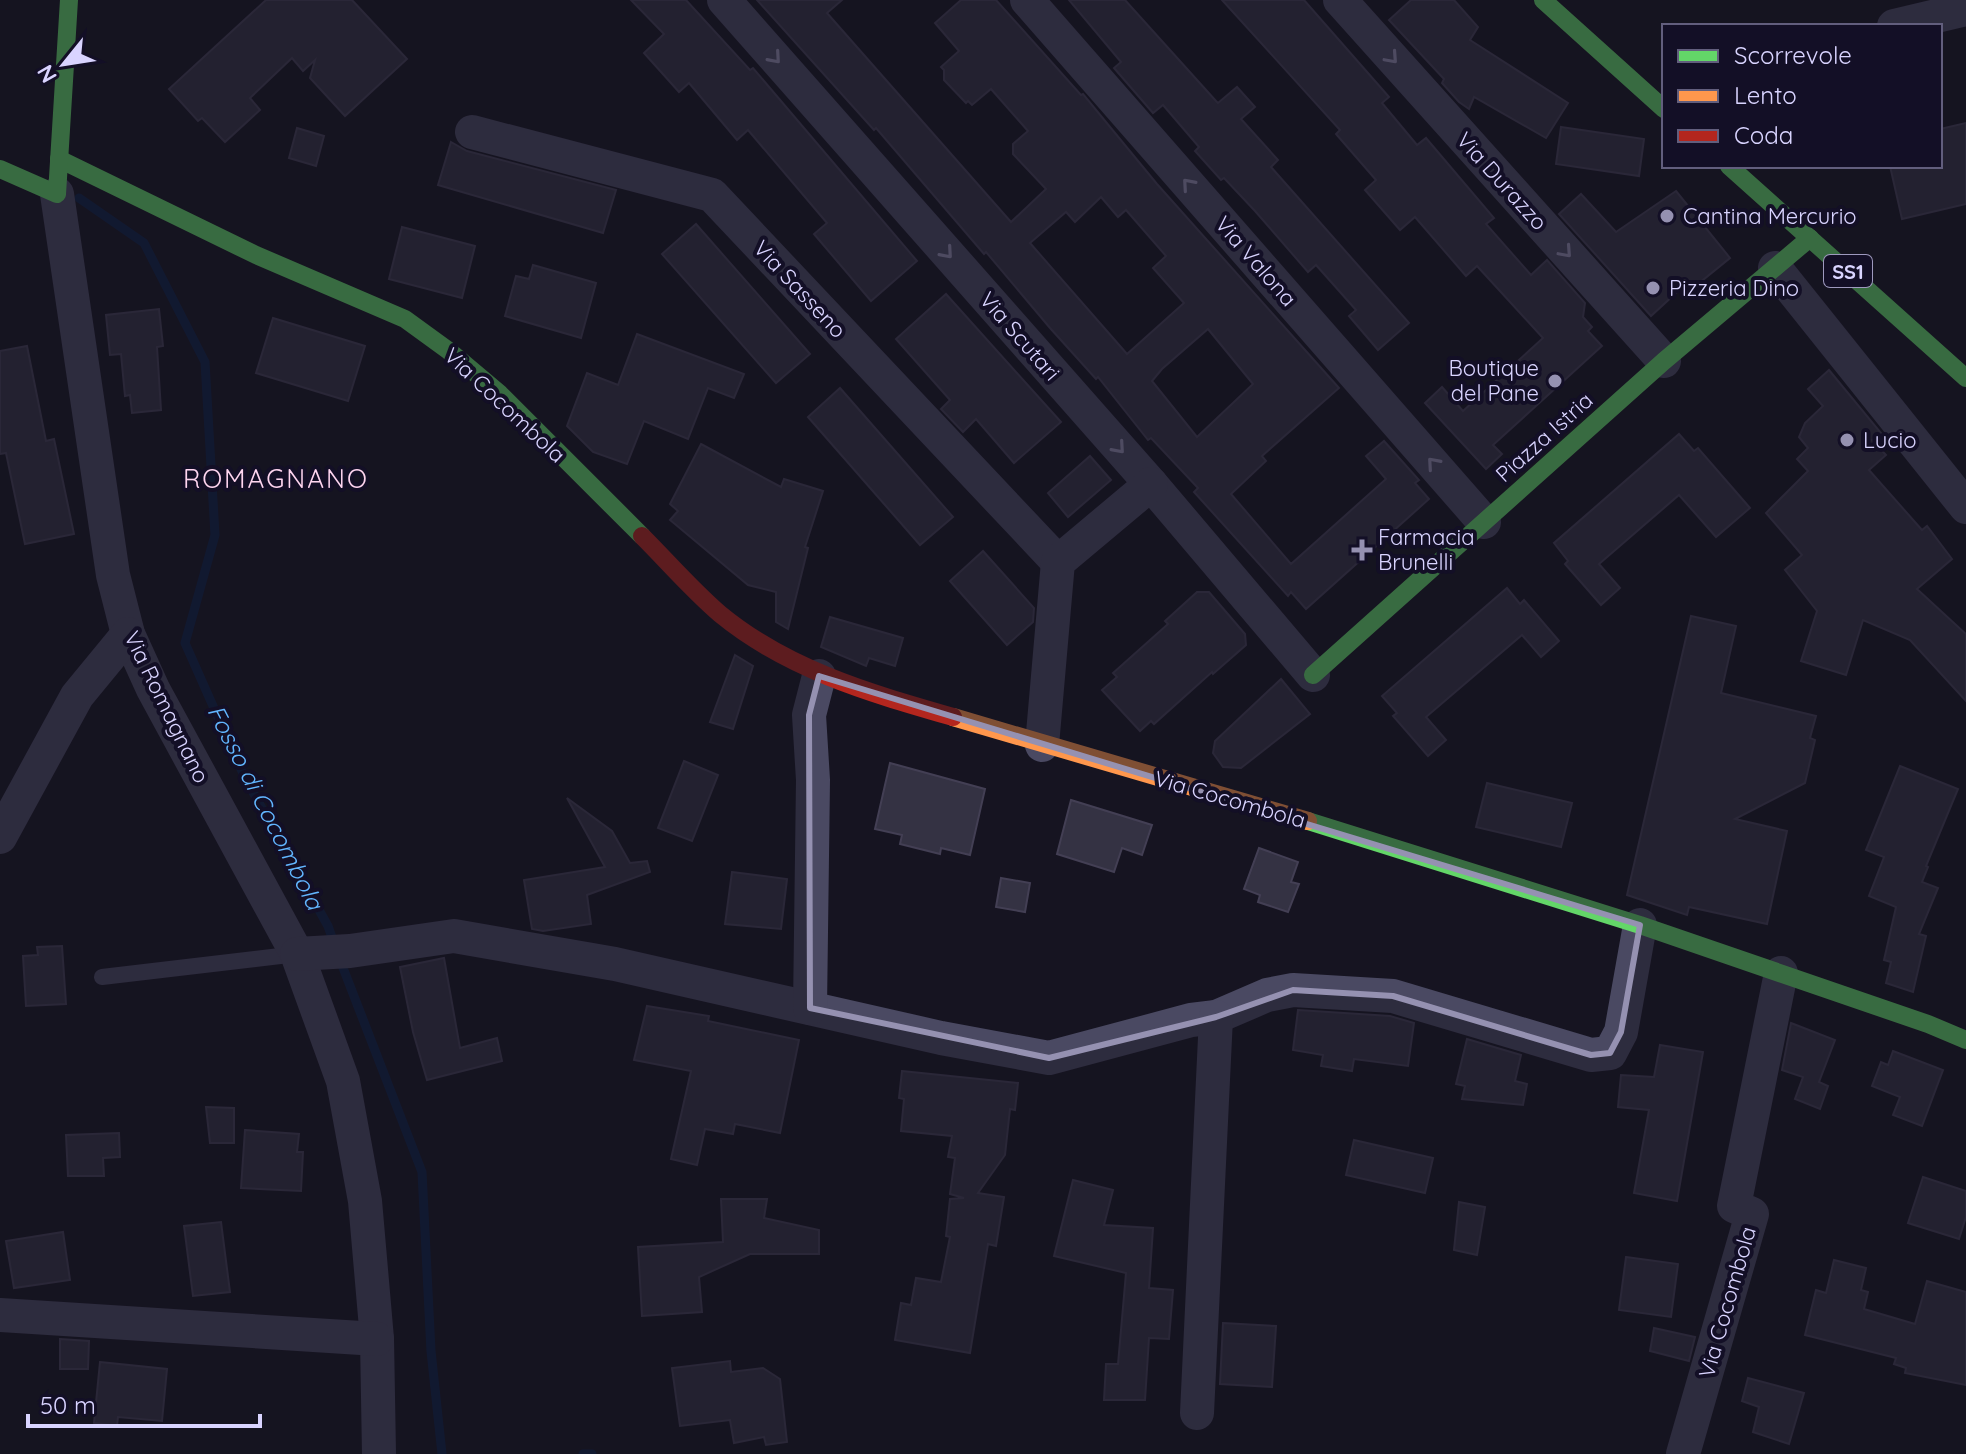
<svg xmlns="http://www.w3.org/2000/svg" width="1966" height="1454" viewBox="0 0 1966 1454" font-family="Quicksand,sans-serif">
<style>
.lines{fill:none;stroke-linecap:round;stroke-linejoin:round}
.stream{stroke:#0d2144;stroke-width:9}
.building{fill:#343243;stroke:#433f54;stroke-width:2;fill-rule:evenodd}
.lane{stroke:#4a4962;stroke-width:16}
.street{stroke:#4a4962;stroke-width:34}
.fast{stroke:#63d668;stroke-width:18}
.slow{stroke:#ff974d;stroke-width:18}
.jam{stroke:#b3261e;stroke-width:18}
.oneway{stroke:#928eb0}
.marked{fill:none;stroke:#9591b1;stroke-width:6;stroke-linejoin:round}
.poi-dot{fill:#9591b1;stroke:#130f26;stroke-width:3}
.labels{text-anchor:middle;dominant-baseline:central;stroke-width:8;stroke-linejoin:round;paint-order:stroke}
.shield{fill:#130f26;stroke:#9e99be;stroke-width:2}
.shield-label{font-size:20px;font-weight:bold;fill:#d9d4ff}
.street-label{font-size:22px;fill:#d9d4ff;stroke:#130f26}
.poi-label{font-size:22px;fill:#d9d4ff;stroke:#130f26;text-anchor:start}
.water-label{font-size:24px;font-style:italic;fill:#62b6ff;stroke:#130f26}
.quarter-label{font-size:26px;letter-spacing:2px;fill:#ffd6f0;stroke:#130f26}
</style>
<rect width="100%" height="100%" fill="#161421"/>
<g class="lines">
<g class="stream">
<polyline points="79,198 144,243 205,362 215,535 185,643 245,778 328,926 335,946"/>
<polyline points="340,960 422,1172 431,1351 442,1454"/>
<polyline points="583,1454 592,1454"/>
</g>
</g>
<g class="building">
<polygon points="266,0 352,0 407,59 345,116 310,78 315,60 303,71 292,58 250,98 260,110 225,142 202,118 198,121 169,89"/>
<polygon points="631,0 686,0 750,70 753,68 917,261 871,301 814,234 827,223 748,130 737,140 689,83 679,92 644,53 664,34"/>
<path d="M757,0H842L827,13L1011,222L1046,189L1013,154V144L1028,131L991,89L972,105L968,101L966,103L944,80V70L941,67L959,51L935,23L961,0H996L1081,95L1083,94L1157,184L1339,388L1262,456L1266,461L1231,494L1291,564L1386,479L1366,456L1384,441L1419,480L1415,483L1429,499L1306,609L1291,592L1288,596L1194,492L1198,488L1151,438L1148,440L1098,377L1096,379L1050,328L986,252L984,254L876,128L874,130ZM1101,197L1118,217L1126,210L1166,256L1153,268L1184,303L1127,354L1030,243L1066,212L1075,222ZM1208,329L1253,384L1197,437L1152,381L1162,369Z"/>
<polygon points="1069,0 1125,0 1216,101 1218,103 1237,87 1255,107 1241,119 1278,160 1271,167 1409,323 1378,350 1349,316 1356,310 1316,265 1308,272 1255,211 1224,178 1221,180 1195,151 1199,147 1163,105 1153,113 1114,68 1121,62"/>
<polygon points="1222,0 1304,0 1389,97 1382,103 1417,145 1426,138 1494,218 1486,224 1531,275 1547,260 1585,303 1583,317 1592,327 1588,331 1602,346 1493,445 1502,454 1486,469 1425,403 1442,387 1463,411 1543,338 1477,266 1466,276 1415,217 1400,230 1365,190 1376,180 1336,134 1340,130"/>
<polygon points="1411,0 1454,0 1478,27 1470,40 1568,103 1546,138 1474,97 1469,109 1459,102 1442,83 1444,79 1389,20"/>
<polygon points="1966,123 1966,204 1902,219 1890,166 1940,166 1940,129"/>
<polygon points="1561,127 1644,139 1639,176 1556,164"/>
<polygon points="297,128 324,136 316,166 289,158"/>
<polygon points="451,142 467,151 616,190 603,233 438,185"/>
<polygon points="1676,191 1730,258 1693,288 1688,282 1651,316 1559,214 1581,194 1616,232"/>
<polygon points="696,224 810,354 776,383 662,254"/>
<polygon points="402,227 475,246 462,298 389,279"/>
<polygon points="533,265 596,283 581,338 505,316 516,276 529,279"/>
<polygon points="946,294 1061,422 1014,463 976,419 963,432 941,409 950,400 896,339"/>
<polygon points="159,309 163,346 157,347 161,410 132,413 130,395 125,396 121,354 110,355 106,315"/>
<polygon points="273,318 365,346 348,401 256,373"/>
<polygon points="637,334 744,374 734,398 708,388 688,439 644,421 627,464 593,452 567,426 587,373 618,385"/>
<polygon points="27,346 46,441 54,439 74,534 25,544 6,453 0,454 0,351"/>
<polygon points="1829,370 1881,433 1872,440 1886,455 1869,470 1922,530 1927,526 1952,559 1917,589 1966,634 1966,701 1910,640 1863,620 1846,675 1801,661 1817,611 1785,570 1802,555 1766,513 1808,471 1797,459 1808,448 1799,437 1805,423 1823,406 1808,389"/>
<polygon points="840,388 953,517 920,545 808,417"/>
<polygon points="1679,434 1694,451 1698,448 1750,508 1716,537 1679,495 1599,564 1620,588 1601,605 1565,564 1568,561 1554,543"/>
<polygon points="701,444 781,487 784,479 823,491 805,547 808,548 788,629 776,622 776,592 748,585 670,520 678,511 670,504"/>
<polygon points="1090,456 1111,480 1068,517 1048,493"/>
<polygon points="983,551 1034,608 1033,622 1007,645 950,581"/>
<polygon points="1507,588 1520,604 1524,600 1559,641 1541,657 1522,635 1426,717 1446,740 1428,756 1393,716 1397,713 1382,696"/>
<polygon points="1197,592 1209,592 1245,634 1246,645 1213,674 1212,672 1154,724 1151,721 1140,731 1102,690 1117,677 1113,673 1168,624 1165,621"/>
<polygon points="1691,616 1736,626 1721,693 1816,716 1810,738 1815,740 1805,783 1735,819 1787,831 1767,924 1689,907 1687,915 1627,895"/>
<polygon points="830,617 903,638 895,666 869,658 866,666 821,647"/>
<polygon points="735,655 753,666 733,729 710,722"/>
<polygon points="1281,679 1310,714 1241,768 1223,767 1213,753 1215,741"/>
<polygon points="684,761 718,775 692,841 658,828"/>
<polygon points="890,763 985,789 970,855 941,848 940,854 900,844 902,835 875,829"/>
<polygon points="1900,766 1958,789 1926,866 1928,867 1922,882 1938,888 1919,934 1926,936 1913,992 1886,983 1891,962 1884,960 1896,907 1869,896 1884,857 1866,850"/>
<polygon points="1487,783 1572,803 1561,847 1476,827"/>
<polygon points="567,798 612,831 630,863 647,861 650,872 587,895 591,924 543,931 532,929 524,880 605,867"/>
<polygon points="1071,800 1152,825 1142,855 1122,848 1114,872 1057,854"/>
<polygon points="1259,848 1298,862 1291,882 1299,884 1288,912 1258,902 1260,895 1244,889"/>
<polygon points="732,872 787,879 781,929 725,924"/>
<polygon points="1001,878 1030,883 1025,912 996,907"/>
<polygon points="62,946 66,1004 26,1006 23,956 38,955 37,947"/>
<polygon points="444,958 460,1048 497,1038 502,1061 427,1080 413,1032 400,967"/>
<polygon points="647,1006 709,1016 708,1021 799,1040 780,1133 735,1124 733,1134 705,1129 697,1165 671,1159 691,1071 634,1060"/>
<polygon points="1298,1010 1390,1016 1414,1023 1408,1066 1354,1059 1352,1071 1321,1066 1323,1055 1293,1050"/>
<polygon points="1791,1023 1835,1040 1819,1082 1828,1086 1820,1109 1795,1099 1803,1077 1782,1070"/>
<polygon points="1467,1039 1521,1055 1515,1081 1527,1084 1523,1105 1462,1099 1465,1086 1456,1084"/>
<polygon points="1660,1045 1703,1052 1677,1201 1634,1193 1649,1110 1618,1107 1621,1075 1654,1077"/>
<polygon points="1893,1051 1943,1070 1922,1126 1893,1115 1900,1097 1872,1086 1881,1062 1888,1065"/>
<polygon points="902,1071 1018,1083 1015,1110 1010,1109 1005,1155 978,1193 1004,1197 996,1246 988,1244 970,1353 895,1340 901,1303 911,1305 916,1278 941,1282 950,1237 946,1236 950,1199 964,1198 950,1194 955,1158 948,1157 952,1136 901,1131 904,1099 899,1098"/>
<polygon points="206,1107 234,1108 234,1143 210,1143"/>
<polygon points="245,1130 299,1134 297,1152 303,1152 301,1191 241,1188"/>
<polygon points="119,1133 120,1157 103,1158 104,1176 68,1176 66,1135"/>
<polygon points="1354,1140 1433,1158 1425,1193 1346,1175"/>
<polygon points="1923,1177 1966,1191 1966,1217 1959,1239 1908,1223"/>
<polygon points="1073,1180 1113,1190 1104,1225 1153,1228 1149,1288 1173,1290 1169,1339 1149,1338 1145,1400 1104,1400 1106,1364 1118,1364 1126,1273 1054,1256"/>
<polygon points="721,1199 767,1199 764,1218 819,1230 819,1254 750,1254 699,1277 702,1312 642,1316 638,1247 723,1242"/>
<polygon points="1459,1202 1485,1207 1477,1255 1454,1250"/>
<polygon points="221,1222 230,1292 193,1296 184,1226"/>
<polygon points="63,1232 70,1280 14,1288 6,1241"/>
<polygon points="1626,1257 1678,1264 1671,1317 1619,1310"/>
<polygon points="1834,1260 1866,1268 1861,1290 1868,1292 1864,1309 1915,1324 1927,1281 1966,1292 1966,1385 1905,1373 1906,1368 1894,1364 1896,1358 1805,1335 1816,1290 1826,1293"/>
<polygon points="1223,1323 1276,1326 1272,1387 1220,1384"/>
<polygon points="1654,1328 1695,1337 1689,1361 1650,1351"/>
<polygon points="60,1339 89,1341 88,1369 60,1369"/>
<polygon points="730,1361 731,1372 763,1368 780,1379 787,1442 766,1445 764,1437 734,1443 730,1420 680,1426 672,1368"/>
<polygon points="100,1362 167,1369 162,1421 118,1417 117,1426 94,1423"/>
<polygon points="1748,1378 1804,1393 1789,1444 1753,1432 1759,1407 1742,1401"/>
</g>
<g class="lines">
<polyline class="lane" points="102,977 297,954"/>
<g class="street">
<polyline points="724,0 1151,484 1313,675"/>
<polyline points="1027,0 1484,522"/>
<polyline points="1340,0 1664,361"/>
<polyline points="1894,26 1966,9"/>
<polyline points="472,132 712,195 1058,562"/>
<polyline points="57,194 113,575 128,634 153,689 297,954 343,1081 365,1201 377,1339 379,1454"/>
<polyline points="1775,268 1966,507"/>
<polyline points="1042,745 1058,562 1151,484"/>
<polyline points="0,837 77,696 128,634"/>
<polyline points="297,954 350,951 454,936 615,964 941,1038 1049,1058 1191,1020 1216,1017 1267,995 1293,990 1393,996 1591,1055 1610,1053 1621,1032 1640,925"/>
<polyline points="810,1008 813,780 809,715 819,676"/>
<polyline points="0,1315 377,1339"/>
<polyline points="1197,1413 1216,1017"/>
<polyline points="1683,1454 1752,1214 1734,1206 1781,973"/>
</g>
<g class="fast">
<polyline points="1543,0 1664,109"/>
<polyline points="59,159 256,255 405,319 449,351 500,394 642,536"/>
<polyline points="1729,166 1966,378"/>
<polyline points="0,169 57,194 69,0"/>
<polyline points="1313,675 1664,361 1810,238"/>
<polyline points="1308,821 1640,925 1928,1024 1966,1040"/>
</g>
<polyline class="slow" points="953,717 1308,821"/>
<path class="jam" d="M642,536C667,561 692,590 720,614C788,670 870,693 953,717"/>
</g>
<defs><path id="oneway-chevron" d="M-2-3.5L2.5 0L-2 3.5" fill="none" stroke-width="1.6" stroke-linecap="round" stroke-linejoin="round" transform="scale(2)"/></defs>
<g class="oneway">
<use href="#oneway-chevron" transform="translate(775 58) rotate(49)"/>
<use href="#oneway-chevron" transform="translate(1392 58) rotate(48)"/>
<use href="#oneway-chevron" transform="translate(1188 184) rotate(-131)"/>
<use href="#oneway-chevron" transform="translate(1566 252) rotate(48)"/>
<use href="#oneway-chevron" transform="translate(947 253) rotate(49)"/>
<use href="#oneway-chevron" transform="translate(1119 448) rotate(49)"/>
<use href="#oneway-chevron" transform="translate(1433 463) rotate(-131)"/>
</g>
<path d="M0 0H1966V1454H0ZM819,676L1640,925L1621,1032L1610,1053L1591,1055L1393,996L1293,990L1216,1017L1049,1058L810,1008L809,715Z" fill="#161421" fill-opacity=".55" fill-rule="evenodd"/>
<path class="marked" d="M819,676L1640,925L1621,1032L1610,1053L1591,1055L1393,996L1293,990L1216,1017L1049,1058L810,1008L809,715Z"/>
<g class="poi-dot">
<circle cx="1667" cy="216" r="8"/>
<circle cx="1653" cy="288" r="8"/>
<circle cx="1555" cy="381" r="8"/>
<circle cx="1847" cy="440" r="8"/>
<path d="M1358 538h8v8h8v8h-8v8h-8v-8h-8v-8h8z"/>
</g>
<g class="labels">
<rect class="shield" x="1824" y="255" width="48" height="32" rx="6"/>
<g class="shield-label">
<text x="1848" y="271">SS1</text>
</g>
<g class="street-label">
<text transform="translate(1502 181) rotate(48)">Via Durazzo</text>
<text transform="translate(1256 261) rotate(49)">Via Valona</text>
<text transform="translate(800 289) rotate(47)">Via Sasseno</text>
<text transform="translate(1020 336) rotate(49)">Via Scutari</text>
<text transform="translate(505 405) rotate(43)">Via Cocombola</text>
<text transform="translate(1544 437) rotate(-42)">Piazza Istria</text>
<text transform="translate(167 707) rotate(64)">Via Romagnano</text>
<text transform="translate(1230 799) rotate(16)">Via Cocombola</text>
<text transform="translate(1727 1302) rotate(-74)">Via Cocombola</text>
</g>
<g class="poi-label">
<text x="1683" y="216">Cantina Mercurio</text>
<text x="1669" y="288">Pizzeria Dino</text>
<text x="1539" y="368" text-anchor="end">Boutique<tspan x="1539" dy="25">del Pane</tspan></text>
<text x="1863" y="440">Lucio</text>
<text x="1378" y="537">Farmacia<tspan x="1378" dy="25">Brunelli</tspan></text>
</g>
<g class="water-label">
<text transform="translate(266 807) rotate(63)">Fosso di Cocombola</text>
</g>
<g class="quarter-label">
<text x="276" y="478">ROMAGNANO</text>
</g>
</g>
<rect x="1662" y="24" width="280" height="144" fill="#130f26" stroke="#625e7d" stroke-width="2"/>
<rect x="1678" y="50" width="40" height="12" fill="#63d668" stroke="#625e7d" stroke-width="2"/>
<text x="1734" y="64" font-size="24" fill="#d9d4ff">Scorrevole</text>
<rect x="1678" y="90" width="40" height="12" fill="#ff974d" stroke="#625e7d" stroke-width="2"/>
<text x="1734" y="104" font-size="24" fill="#d9d4ff">Lento</text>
<rect x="1678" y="130" width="40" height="12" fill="#b3261e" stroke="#625e7d" stroke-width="2"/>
<text x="1734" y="144" font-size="24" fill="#d9d4ff">Coda</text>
<g transform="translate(64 64) rotate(240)" stroke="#130f26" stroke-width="6" paint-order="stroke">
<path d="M0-6L14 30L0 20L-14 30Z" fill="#d9d4ff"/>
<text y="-12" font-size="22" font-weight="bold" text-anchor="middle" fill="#d9d4ff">N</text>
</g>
<path d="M28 1414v12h232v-12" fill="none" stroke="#d9d4ff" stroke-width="4"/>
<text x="40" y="1414" font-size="24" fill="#d9d4ff" stroke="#130f26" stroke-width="6" paint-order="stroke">50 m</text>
</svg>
